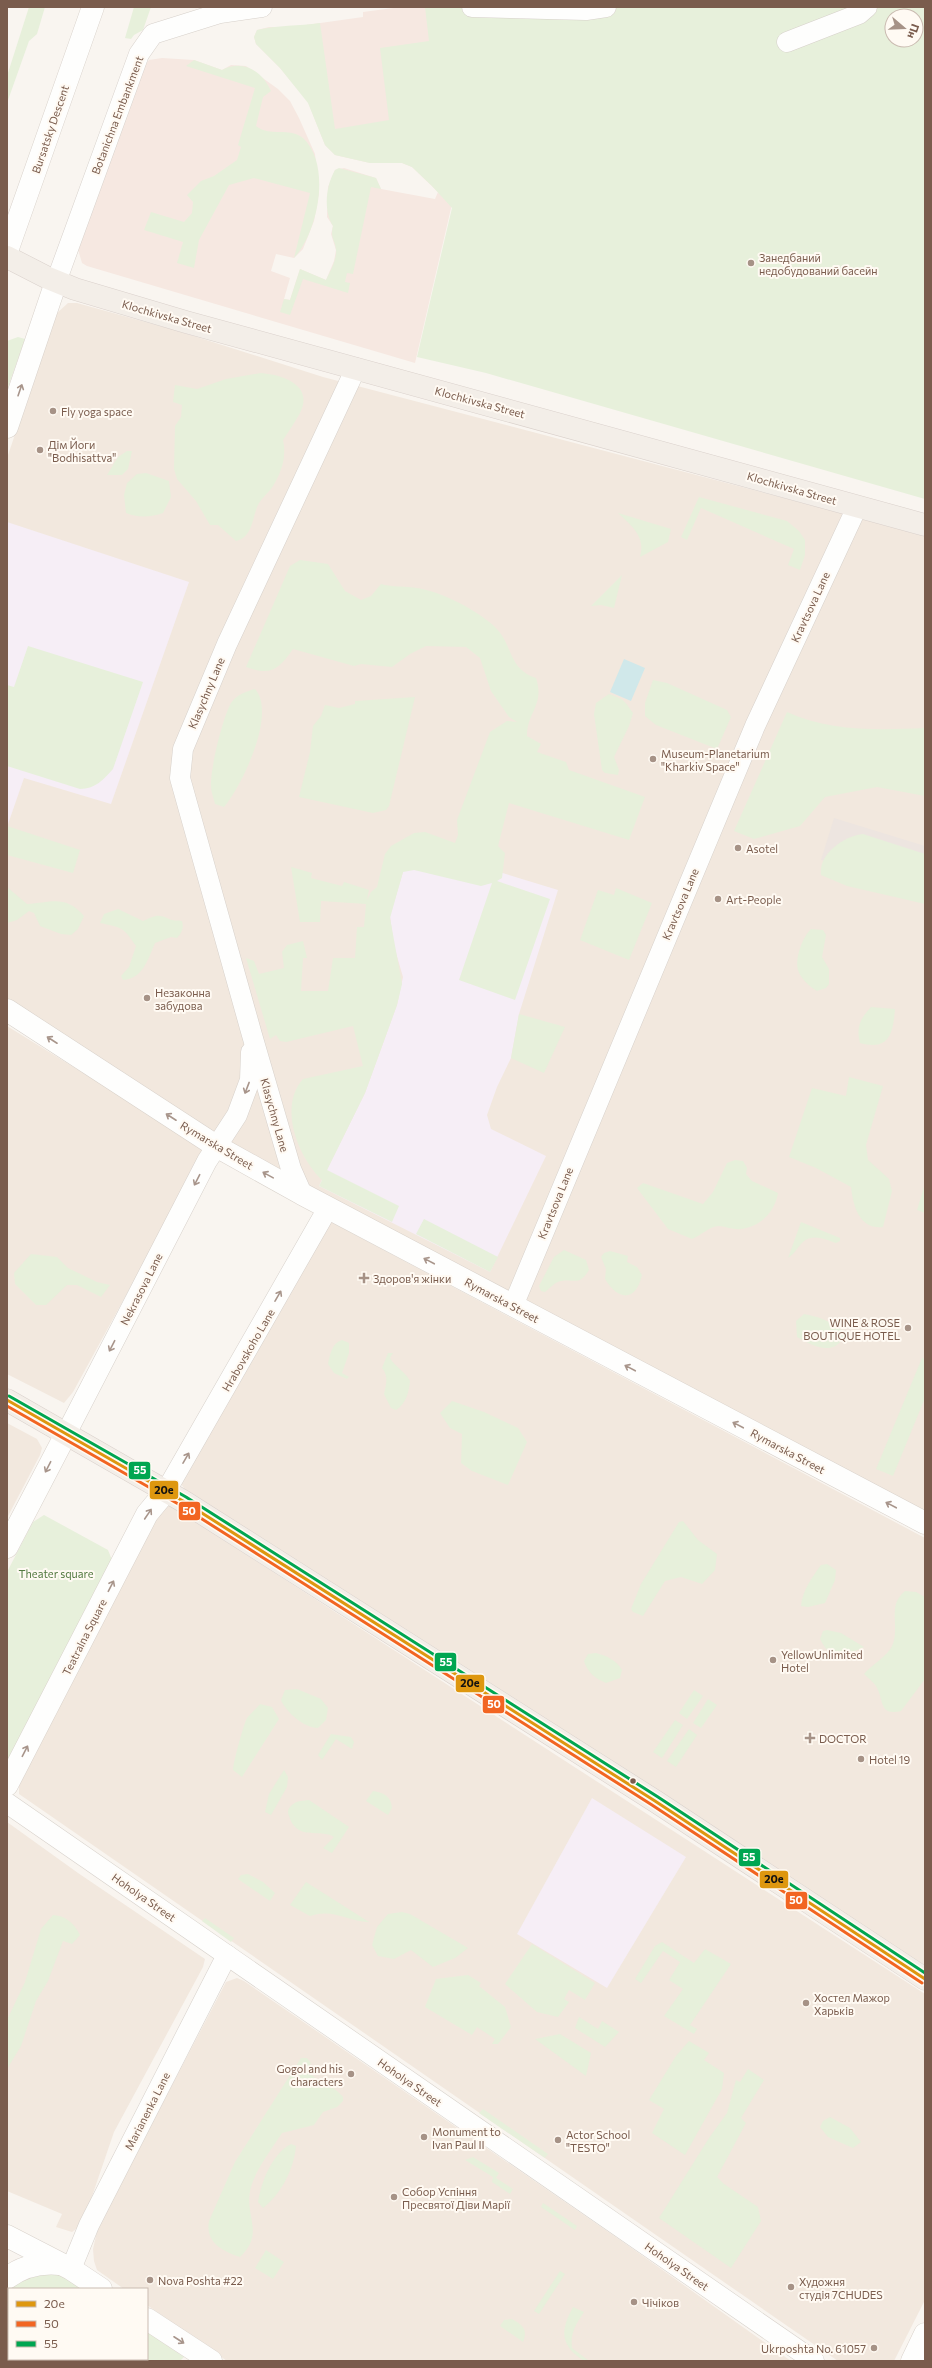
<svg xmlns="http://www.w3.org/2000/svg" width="932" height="2368" viewBox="0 0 932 2368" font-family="Commissioner,sans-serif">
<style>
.residential{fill:#f2e8de}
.commercial{fill:#f6e8e1}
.industrial{fill:#ede5e0}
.education{fill:#f6eef6}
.green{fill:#e7f0db;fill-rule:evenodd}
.water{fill:#d0e8ea}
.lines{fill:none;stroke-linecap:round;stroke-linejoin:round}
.street-casing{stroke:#d7d1cb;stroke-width:21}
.secondary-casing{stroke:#d9d2cb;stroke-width:23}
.primary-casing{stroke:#dad1cc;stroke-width:23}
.street{stroke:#fefefd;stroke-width:20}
.secondary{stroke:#fefefd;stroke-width:22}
.primary{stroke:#f3eee8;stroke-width:22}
.bus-1-casing{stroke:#fffaf3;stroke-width:6}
.bus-2-casing{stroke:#fffaf3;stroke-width:6}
.bus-3-casing{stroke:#fffaf3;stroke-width:6}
.bus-1{stroke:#de970f;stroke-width:3}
.bus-2{stroke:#f26522;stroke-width:3}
.bus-3{stroke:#00a651;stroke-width:3}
.oneway{stroke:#a8958b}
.poi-dot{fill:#a69286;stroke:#fffaf3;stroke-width:1.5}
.bus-dot{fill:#7a5c4d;stroke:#fffaf3;stroke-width:1.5}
.labels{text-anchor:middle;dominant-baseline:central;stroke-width:4;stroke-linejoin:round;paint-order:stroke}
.street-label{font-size:11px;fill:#7a5c4d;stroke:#fffaf3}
.poi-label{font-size:11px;fill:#7a5c4d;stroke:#fffaf3;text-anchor:start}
.park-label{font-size:11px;fill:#537a41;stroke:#fffaf3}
.line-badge{stroke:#fffaf3;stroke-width:1.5}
.badge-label{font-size:11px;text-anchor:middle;font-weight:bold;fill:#fff}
.pale-badge-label{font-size:11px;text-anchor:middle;font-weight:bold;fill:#111}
</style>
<rect width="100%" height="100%" fill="#f9f5f0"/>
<g class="residential">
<polygon points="68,303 77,303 178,331 323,377 925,535 925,1519 211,1136 7,1001 7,458 56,314"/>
<polygon points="7,1026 206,1149 73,1392 64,1403 7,1374"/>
<polygon points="331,1222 925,1538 925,1967 185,1490 180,1482"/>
<polygon points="7,1423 37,1439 42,1448 40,1455 7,1518"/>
<polygon points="170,1505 925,1994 925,2300 894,2361 838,2361 19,1794 19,1783 160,1510"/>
<polygon points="7,1822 78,1873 205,1959 203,1967 114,2132 89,2205 80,2226 72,2232 56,2227 62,2214 7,2191"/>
<polygon points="237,1978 244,1981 623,2242 791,2361 227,2361 147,2305 147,2289 124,2289 97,2270 94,2261 93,2249 98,2227 226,1982"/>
</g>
<polygon class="commercial" points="401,7 429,7 472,118 415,363 87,266 82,263 77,246 145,65 149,60 162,58 194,60 222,70 231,65 246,66 278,89 290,101 299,118 315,154 319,193 314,221 303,249 294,258 276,254 271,271 290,278 284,299 290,300 300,269 326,280 334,261 336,250 331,234 333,226 327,217 328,187 335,170 344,168 376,178 381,189 435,199 438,192 412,167 402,163 370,163 335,155 325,145 308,102 280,68 256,44 254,37 257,30 269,27 292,27 363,17 363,12"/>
<polygon class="industrial" points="834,818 925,846 925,892 821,860"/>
<g class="education">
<polygon points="7,522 189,582 111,804 24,778 7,827"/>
<polygon points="411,845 558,890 519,1014 511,1058 497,1087 487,1115 491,1129 546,1156 490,1272 319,1186 365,1093 397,1005 403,977 394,946 390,916"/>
<polygon points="592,1798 686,1857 607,1988 517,1934"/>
</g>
<g class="green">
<polygon points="29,7 45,7 37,34 29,41 7,103 7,76"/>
<polygon points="134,7 151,7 143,30 134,35 131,39 125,38"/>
<path d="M425,7H925V499L486,373L417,357L452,208L432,186L412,167L402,163H370L335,155L325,145L308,103L280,68L256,44L254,37L257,30C277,25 299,26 320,23L335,129L389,120L380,48L429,41ZM892,16H916V40H892Z"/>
<path d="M194,60L222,70C243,59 262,71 271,91L263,97L256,126C269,137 290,127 303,138C332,165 318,232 294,258L310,193L254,178L229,185L199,240L194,268L177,263L183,242L144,230L151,212L184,222L192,213L193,202L187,195L201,181L214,176L237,160L241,147L238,145L255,88L186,66Z"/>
<path d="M339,168L376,178L381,189L371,187L353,274L347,273L345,282L350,283L348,293L303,279L290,315L280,312L284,299L290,300L300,269L326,280C330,272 337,259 336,250C335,239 330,239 333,226C323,210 326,186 335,170Z"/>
<polygon points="18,337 25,339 7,390 7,341"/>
<path d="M261,373C283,375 314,385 300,413C295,422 289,431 283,440C287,457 281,474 271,489C267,494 262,498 259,503C252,515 254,537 236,541L218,525H210L196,501L177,479L174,469L175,426L181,417L182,405L173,402L175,385L197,389L226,379Z"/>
<polygon points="127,451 132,451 128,469 122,475 107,475 118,457"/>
<path d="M146,473L169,481L171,497L163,513C152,517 137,518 126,513L124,495L127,483L137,474Z"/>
<polygon points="699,497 787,521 799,531 805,540 805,555 800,570 788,565 794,549 701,508 687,540 681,537"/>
<path d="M618,513L671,529L668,542L640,557C646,537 632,526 618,513Z"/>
<path d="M300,560L328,564L345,591L361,600L371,596L381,584C393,587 397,586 408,587C435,588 474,608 494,626C514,645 507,668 536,678C545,705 527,712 527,736L541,744L537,752L566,762L569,770L645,797L629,840L509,803L498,846L505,853L502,878L497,881L550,899L515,1000L459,980L492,883L481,886L414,870L403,872L390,918L402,984L397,1005L365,1093L327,1170L399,1206L392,1222L319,1186L322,1180C298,1157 278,1107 303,1079L363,1066L353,1026L286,1042L280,1041L276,1035L270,1039L246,958L254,961L259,974L284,968L282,952L287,945L303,941L307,958H303L301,991H328L333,958H355L357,927H364L366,904L321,901L320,922H300L291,867L312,873L311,878L342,886L344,882L369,890L367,900L371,892L377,887L385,854L391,846L414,833L425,832L455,843L458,835L457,820L490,732L507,721L517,722L509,717L491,691L480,658L466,647L426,646L410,654L392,667L361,664L354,666L293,649C278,670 271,676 246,667L290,566Z"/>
<polygon points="622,575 614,608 601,605 591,606"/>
<path d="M28,646L143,682L113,769C103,780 95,789 80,789L7,766V685L14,687Z"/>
<polygon points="653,680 667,683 727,710 731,717 717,749 656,725 645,716 645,703"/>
<path d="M255,689C277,713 242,786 224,807L215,804C214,799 211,792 211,786C210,769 223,717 231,703C236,695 247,691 255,689Z"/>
<path d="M609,694C625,700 623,699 633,713L629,726L614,757L619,770L618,775L605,773L602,770L594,714L596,703Z"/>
<polygon points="415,697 389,806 386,810 373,813 299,797 310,752 313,726 321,716 325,705 339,708 355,704 355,701"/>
<path d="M787,712C830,732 879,730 925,728V796L877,787L825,797L800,826L754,839L734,831Z"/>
<polygon points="7,826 80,850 73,873 7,855"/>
<path d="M863,834L925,854V904L847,886L821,875C818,854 844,836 863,834Z"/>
<path d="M7,887L27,904C51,903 65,894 84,916L78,929L71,935L61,934L40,926L34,913L29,911L17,920L7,923Z"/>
<polygon points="616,888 652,903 629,960 580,940 598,890 614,895"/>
<path d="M118,909L143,921C154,916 158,913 169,919C172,921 178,920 182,921C184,927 182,933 177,938L171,937L155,943C148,959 143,979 123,980L121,976L129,967L136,946C123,927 123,928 100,923L104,914Z"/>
<path d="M811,929L823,930L826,935L822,957L829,969V984L826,988L817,991C810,987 800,978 798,970C795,958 802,938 811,929Z"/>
<path d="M871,1007L895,1009C893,1034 889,1051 860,1043C856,1027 860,1019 871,1007Z"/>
<polygon points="519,1014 565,1027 544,1073 511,1058"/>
<path d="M849,1077L883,1086L866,1145L868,1160L889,1179L892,1191L883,1227C859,1230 853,1205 851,1187L816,1168L789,1157L812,1088L846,1096Z"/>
<path d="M735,1160L743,1161L747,1168L746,1174L752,1181L778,1193C775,1212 760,1227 741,1229C734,1230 727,1227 719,1226C710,1226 700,1236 692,1239L668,1229L637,1188L643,1183L703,1204L713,1192L727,1163Z"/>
<polygon points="925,1184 925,1213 917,1210"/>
<polygon points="424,1219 498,1257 490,1272 416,1234"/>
<path d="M801,1222L840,1238V1241L836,1243C826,1240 813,1233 803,1242C797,1247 796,1253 788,1258Z"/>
<path d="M564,1250L586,1260L589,1270C579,1286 576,1279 561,1281C555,1282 550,1288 545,1292L541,1291L539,1286L554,1257Z"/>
<path d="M610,1251L628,1256L627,1262L637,1267L642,1275C636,1302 618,1301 605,1279L606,1269L601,1257L604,1253Z"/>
<polygon points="31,1254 57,1257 68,1268 97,1282 110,1285 101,1297 77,1285 67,1285 46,1305 36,1305 15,1284 14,1273"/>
<path d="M804,1314C817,1316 837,1323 845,1334C835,1358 813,1346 797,1337L796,1321Z"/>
<path d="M342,1340L349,1343V1353L342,1373L349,1377L347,1379L334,1373L328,1364C330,1354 332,1343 342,1340Z"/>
<path d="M388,1353H393L390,1358C395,1367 405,1371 410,1381C409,1392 406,1404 396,1410L391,1408L384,1394C386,1385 389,1376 382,1368Z"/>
<polygon points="922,1358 925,1359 925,1398 893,1476 876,1469"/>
<polygon points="452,1401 484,1412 518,1428 527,1442 508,1485 472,1471 461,1463 462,1434 450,1428 440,1413"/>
<polygon points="44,1515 108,1550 112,1560 7,1763 7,1572 33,1522"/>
<polygon points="683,1521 698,1540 717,1554 715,1570 702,1584 681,1577 665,1581 643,1616 633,1612 631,1609 641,1584 679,1522"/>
<path d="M827,1564L836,1570L835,1580L825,1603L808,1607L801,1606C802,1591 813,1576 821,1565Z"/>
<path d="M905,1591L916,1592L925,1597V1679L901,1711C879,1716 884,1701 877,1688C875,1683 868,1678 864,1674C872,1664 887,1657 892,1646C901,1627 886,1606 905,1591Z"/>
<path d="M827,1630L841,1633L864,1647C843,1656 834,1666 820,1639L823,1631Z"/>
<path d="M596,1653C607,1656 616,1660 622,1670L620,1678L606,1683C596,1679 587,1672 584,1661L588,1654Z"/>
<path d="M297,1689L321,1699L328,1708L326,1720L318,1728C304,1728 286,1712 281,1700L285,1690Z"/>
<polygon points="694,1690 703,1696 687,1719 679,1713"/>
<polygon points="708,1699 717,1705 701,1728 693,1723"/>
<path d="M260,1704L272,1707L279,1719L242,1777L233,1770C233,1763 244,1723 247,1718C251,1713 256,1709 260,1704Z"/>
<polygon points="675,1720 683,1725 662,1758 653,1752"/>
<polygon points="689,1729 697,1735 676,1767 667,1761"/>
<polygon points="331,1734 351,1737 354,1742 352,1749 336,1739 322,1760 318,1755"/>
<polygon points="284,1770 288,1777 287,1787 271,1815 265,1812 269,1794"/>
<path d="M373,1791C384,1793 391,1796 392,1808L388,1815L366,1801Z"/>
<path d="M309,1800L349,1827L332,1853L323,1848L334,1837C320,1828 297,1842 289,1816C287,1812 288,1808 292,1805C297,1800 303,1801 309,1800Z"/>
<polygon points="248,1874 263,1882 275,1893 270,1901 238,1879 241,1875"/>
<path d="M306,1882L369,1922C346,1921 333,1908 310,1916L290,1905Z"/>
<polygon points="402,1912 410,1914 468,1948 455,1958 433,1967 411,1950 394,1959 378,1956 372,1945 377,1927 388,1914"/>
<path d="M53,1915C66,1916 74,1923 80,1935L72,1944L63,1941L48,1981L36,2001L21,2046L7,2069V2020L25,1982L41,1929Z"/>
<polygon points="205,1918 234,1938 231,1942 202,1921"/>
<polygon points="662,1942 694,1963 705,1949 731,1964 690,2025 697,2029 694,2034 664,2016 683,1989 669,1980 680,1962 663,1951 641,1983 635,1979 655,1946"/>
<polygon points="532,1944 595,1983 585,2000 569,1990 564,1999 569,2002 558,2017 537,2012 505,1984"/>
<polygon points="468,1975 481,1983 479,1986 505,2007 511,2027 498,2044 492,2044 495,2039 477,2027 472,2035 425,2007 436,1979"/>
<polygon points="579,2017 598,2029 602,2021 619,2032 605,2047 575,2028"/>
<polygon points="560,2034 591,2053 586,2076 535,2039"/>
<polygon points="689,2041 709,2053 704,2060 724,2073 722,2089 685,2155 652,2133 664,2109 649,2100 676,2056"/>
<path d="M301,2058H307L311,2063L307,2069C316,2083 333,2084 343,2097V2101L337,2107L323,2112L314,2125L282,2133C271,2150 256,2169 251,2187C243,2215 266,2233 240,2257C222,2251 205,2242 209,2221L235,2162Z"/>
<polygon points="748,2069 764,2080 741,2118 746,2123 717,2177 724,2184 758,2207 761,2221 731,2268 659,2218 709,2138 727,2113 736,2080 740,2082"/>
<polygon points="483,2109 548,2154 545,2158 479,2113"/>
<polygon points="830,2117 850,2128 861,2142 853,2148 828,2137 820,2127 823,2121"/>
<path d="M291,2144L296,2146C294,2169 281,2194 263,2208L258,2202C261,2182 272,2154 291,2144Z"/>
<polygon points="473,2157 499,2173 496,2178 513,2189 510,2194 492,2182 493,2177 465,2160"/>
<polygon points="543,2203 577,2226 575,2230 541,2207"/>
<polygon points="266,2250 284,2262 273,2279 255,2268"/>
<polygon points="560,2271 565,2274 539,2314 534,2311"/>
<polygon points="56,2272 82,2289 9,2289 9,2359 147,2359 147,2332 184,2357 180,2361 8,2361 7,2286 18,2278"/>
<path d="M573,2307L584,2312C576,2324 570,2333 572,2348L589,2361H584C560,2345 560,2331 573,2307Z"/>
<path d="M512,2319C523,2325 528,2330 523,2342L500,2326L504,2320Z"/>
</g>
<polygon class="water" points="624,659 645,668 631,701 610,692"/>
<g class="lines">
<g class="street-casing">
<g id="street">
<polyline points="472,7 586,10 606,7"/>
<polyline points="787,42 859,14 867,7"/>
<polyline points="56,282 139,54 153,34 220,13 262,7"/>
<polyline points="302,1194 291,1169 252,1035 180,778 183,749 227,644 356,368"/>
<polyline points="513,1306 755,726 857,507"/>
<polyline points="67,1432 207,1161 237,1115 250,1080 251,1052"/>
<polyline points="166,1491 328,1208"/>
<polyline points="7,1803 814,2361"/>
<polyline points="71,2269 89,2225 227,1955"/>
</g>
</g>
<g class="secondary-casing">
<g id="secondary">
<polyline points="7,251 93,7"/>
<polyline points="7,427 56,282"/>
<polyline points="7,1010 216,1146 302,1194 925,1523"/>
<polyline points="7,1547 67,1432"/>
<polyline points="7,1785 147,1514 166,1491"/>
<polyline points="7,2236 71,2269 101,2289"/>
<path d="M7,2278C23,2266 40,2262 60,2264"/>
<polyline points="147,2319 211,2361"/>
<polyline points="912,2361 925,2334"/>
</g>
</g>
<g class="primary-casing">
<g id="primary">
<polyline points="7,257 48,278 75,289 186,322 925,525"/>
<polyline points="7,1400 183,1501 655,1801 925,1979"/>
</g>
</g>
<use href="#street" class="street"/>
<use href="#secondary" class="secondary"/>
<use href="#primary" class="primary"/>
<g class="bus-1-casing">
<polyline id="bus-1" points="7,1400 183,1501 655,1801 925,1979"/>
</g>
<g class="bus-2-casing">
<polyline id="bus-2" points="7,1406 180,1505 652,1805 922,1983"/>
</g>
<g class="bus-3-casing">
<polyline id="bus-3" points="9,1396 186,1497 658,1797 925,1973"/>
</g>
<use href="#bus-1" class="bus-1"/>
<use href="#bus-2" class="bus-2"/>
<use href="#bus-3" class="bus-3"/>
</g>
<defs><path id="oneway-shaft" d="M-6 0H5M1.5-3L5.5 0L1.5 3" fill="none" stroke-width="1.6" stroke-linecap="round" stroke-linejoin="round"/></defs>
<g class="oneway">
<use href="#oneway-shaft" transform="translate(20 390) rotate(-71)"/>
<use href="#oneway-shaft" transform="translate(52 1040) rotate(-147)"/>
<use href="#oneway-shaft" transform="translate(247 1088) rotate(111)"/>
<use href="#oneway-shaft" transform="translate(171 1117) rotate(-147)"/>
<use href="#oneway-shaft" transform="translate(268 1175) rotate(-151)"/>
<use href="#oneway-shaft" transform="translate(197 1180) rotate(117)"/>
<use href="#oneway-shaft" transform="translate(429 1261) rotate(-152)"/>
<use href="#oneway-shaft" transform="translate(278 1296) rotate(-60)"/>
<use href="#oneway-shaft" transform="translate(112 1346) rotate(117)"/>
<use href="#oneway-shaft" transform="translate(630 1368) rotate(-152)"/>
<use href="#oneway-shaft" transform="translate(738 1425) rotate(-152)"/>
<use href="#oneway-shaft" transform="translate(186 1458) rotate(-60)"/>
<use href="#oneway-shaft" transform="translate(48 1467) rotate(117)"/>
<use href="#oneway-shaft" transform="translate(891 1505) rotate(-152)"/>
<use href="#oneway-shaft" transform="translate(148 1514) rotate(-56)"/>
<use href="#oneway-shaft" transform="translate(111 1586) rotate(-63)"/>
<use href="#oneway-shaft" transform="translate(25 1751) rotate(-63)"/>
<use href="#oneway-shaft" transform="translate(179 2340) rotate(33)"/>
</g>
<g class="poi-dot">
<circle cx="751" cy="263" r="4"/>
<circle cx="53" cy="411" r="4"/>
<circle cx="40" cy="450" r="4"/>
<circle cx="653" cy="759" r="4"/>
<circle cx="738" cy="848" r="4"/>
<circle cx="718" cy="899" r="4"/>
<circle cx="147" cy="998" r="4"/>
<path d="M362 1272h4v4h4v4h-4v4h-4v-4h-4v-4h4z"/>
<circle cx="908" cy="1328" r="4"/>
<circle cx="773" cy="1660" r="4"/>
<path d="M808 1732h4v4h4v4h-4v4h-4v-4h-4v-4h4z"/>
<circle cx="861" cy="1759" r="4"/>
<circle cx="806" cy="2003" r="4"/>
<circle cx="351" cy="2074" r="4"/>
<circle cx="424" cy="2137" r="4"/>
<circle cx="558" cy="2140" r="4"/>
<circle cx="394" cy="2197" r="4"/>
<circle cx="150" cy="2280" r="4"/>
<circle cx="791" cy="2287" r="4"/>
<circle cx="634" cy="2302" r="4"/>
<circle cx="874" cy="2348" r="4"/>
</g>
<circle class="bus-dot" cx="633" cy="1781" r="3.5"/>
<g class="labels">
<g class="street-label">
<text transform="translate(117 115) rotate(-69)">Botanichna Embankment</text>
<text transform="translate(50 129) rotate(-71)">Bursatsky Descent</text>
<text transform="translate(167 316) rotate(16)">Klochkivska Street</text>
<text transform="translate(480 402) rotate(15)">Klochkivska Street</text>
<text transform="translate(792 488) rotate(16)">Klochkivska Street</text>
<text transform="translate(810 607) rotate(-65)">Kravtsova Lane</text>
<text transform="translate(206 693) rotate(-67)">Klasychny Lane</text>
<text transform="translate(680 904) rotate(-67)">Kravtsova Lane</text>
<text transform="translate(275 1115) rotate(74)">Klasychny Lane</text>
<text transform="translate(217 1145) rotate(31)">Rymarska Street</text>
<text transform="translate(555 1203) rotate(-68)">Kravtsova Lane</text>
<text transform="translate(141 1289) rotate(-63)">Nekrasova Lane</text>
<text transform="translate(502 1300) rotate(28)">Rymarska Street</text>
<text transform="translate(248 1350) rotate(-60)">Hrabovskoho Lane</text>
<text transform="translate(788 1451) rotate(28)">Rymarska Street</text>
<text transform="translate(84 1637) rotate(-63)">Teatralna Square</text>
<text transform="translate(144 1897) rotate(35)">Hoholya Street</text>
<text transform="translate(410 2082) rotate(35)">Hoholya Street</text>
<text transform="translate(147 2111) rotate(-63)">Marianenka Lane</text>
<text transform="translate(677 2266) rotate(35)">Hoholya Street</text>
</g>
<g class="poi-label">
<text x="759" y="257">Занедбаний<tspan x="759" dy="13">недобудований басейн</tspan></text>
<text x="61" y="411">Fly yoga space</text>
<text x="48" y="444">Дім Йоги<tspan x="48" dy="13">"Bodhisattva"</tspan></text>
<text x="661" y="753">Museum-Planetarium<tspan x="661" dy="13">"Kharkiv Space"</tspan></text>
<text x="746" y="848">Asotel</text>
<text x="726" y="899">Art-People</text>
<text x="155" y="992">Незаконна<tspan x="155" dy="13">забудова</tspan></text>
<text x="373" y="1278">Здоров'я жінки</text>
<text x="900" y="1322" text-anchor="end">WINE &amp; ROSE<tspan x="900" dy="13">BOUTIQUE HOTEL</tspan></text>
<text x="781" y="1654">YellowUnlimited<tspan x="781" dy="13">Hotel</tspan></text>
<text x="819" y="1738">DOCTOR</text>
<text x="869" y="1759">Hotel 19</text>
<text x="814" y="1997">Хостел Мажор<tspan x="814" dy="13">Харьків</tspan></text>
<text x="343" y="2068" text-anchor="end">Gogol and his<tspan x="343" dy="13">characters</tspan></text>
<text x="432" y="2131">Monument to<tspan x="432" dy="13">Ivan Paul II</tspan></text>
<text x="566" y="2134">Actor School<tspan x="566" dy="13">"TЕSTO"</tspan></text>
<text x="402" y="2191">Собор Успіння<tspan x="402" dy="13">Пресвятої Діви Марії</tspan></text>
<text x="158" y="2280">Nova Poshta #22</text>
<text x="799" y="2281">Художня<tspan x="799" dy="13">студія 7CHUDES</tspan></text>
<text x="642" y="2302">Чічіков</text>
<text x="866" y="2348" text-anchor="end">Ukrposhta No. 61057</text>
</g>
<g class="park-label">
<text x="56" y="1573">Theater square</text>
</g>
</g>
<g class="line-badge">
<rect x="128" y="1461" width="23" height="19" rx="4" fill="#00a651"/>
<rect x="149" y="1480" width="30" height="20" rx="4" fill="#de970f"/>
<rect x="178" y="1501" width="23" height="20" rx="4" fill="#f26522"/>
<rect x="434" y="1652" width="23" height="20" rx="4" fill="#00a651"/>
<rect x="455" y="1674" width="30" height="19" rx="4" fill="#de970f"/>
<rect x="482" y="1695" width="23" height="19" rx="4" fill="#f26522"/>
<rect x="738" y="1848" width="23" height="19" rx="4" fill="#00a651"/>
<rect x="759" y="1870" width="30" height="19" rx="4" fill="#de970f"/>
<rect x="785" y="1891" width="23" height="19" rx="4" fill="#f26522"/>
</g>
<g class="badge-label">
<text x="140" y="1474">55</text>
<text x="189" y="1515">50</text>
<text x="446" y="1666">55</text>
<text x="494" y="1708">50</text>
<text x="749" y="1861">55</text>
<text x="796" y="1904">50</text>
</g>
<g class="pale-badge-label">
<text x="164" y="1494">20е</text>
<text x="470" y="1687">20е</text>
<text x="774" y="1883">20е</text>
</g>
<rect width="932" height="2368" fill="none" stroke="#7a5c4d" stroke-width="16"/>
<rect x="8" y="2288" width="140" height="72" fill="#fffaf3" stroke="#cabbb1"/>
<rect x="16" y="2301" width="20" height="6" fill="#de970f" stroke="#cabbb1"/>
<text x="44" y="2308" font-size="12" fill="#7a5c4d">20е</text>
<rect x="16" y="2321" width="20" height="6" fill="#f26522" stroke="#cabbb1"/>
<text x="44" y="2328" font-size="12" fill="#7a5c4d">50</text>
<rect x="16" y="2341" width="20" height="6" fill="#00a651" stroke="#cabbb1"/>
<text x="44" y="2348" font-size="12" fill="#7a5c4d">55</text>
<g transform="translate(904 28) rotate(109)"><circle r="19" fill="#fffaf3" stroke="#cabbb1"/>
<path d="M0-3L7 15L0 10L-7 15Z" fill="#a69286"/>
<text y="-6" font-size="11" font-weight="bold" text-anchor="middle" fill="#7a5c4d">Пн</text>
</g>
</svg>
